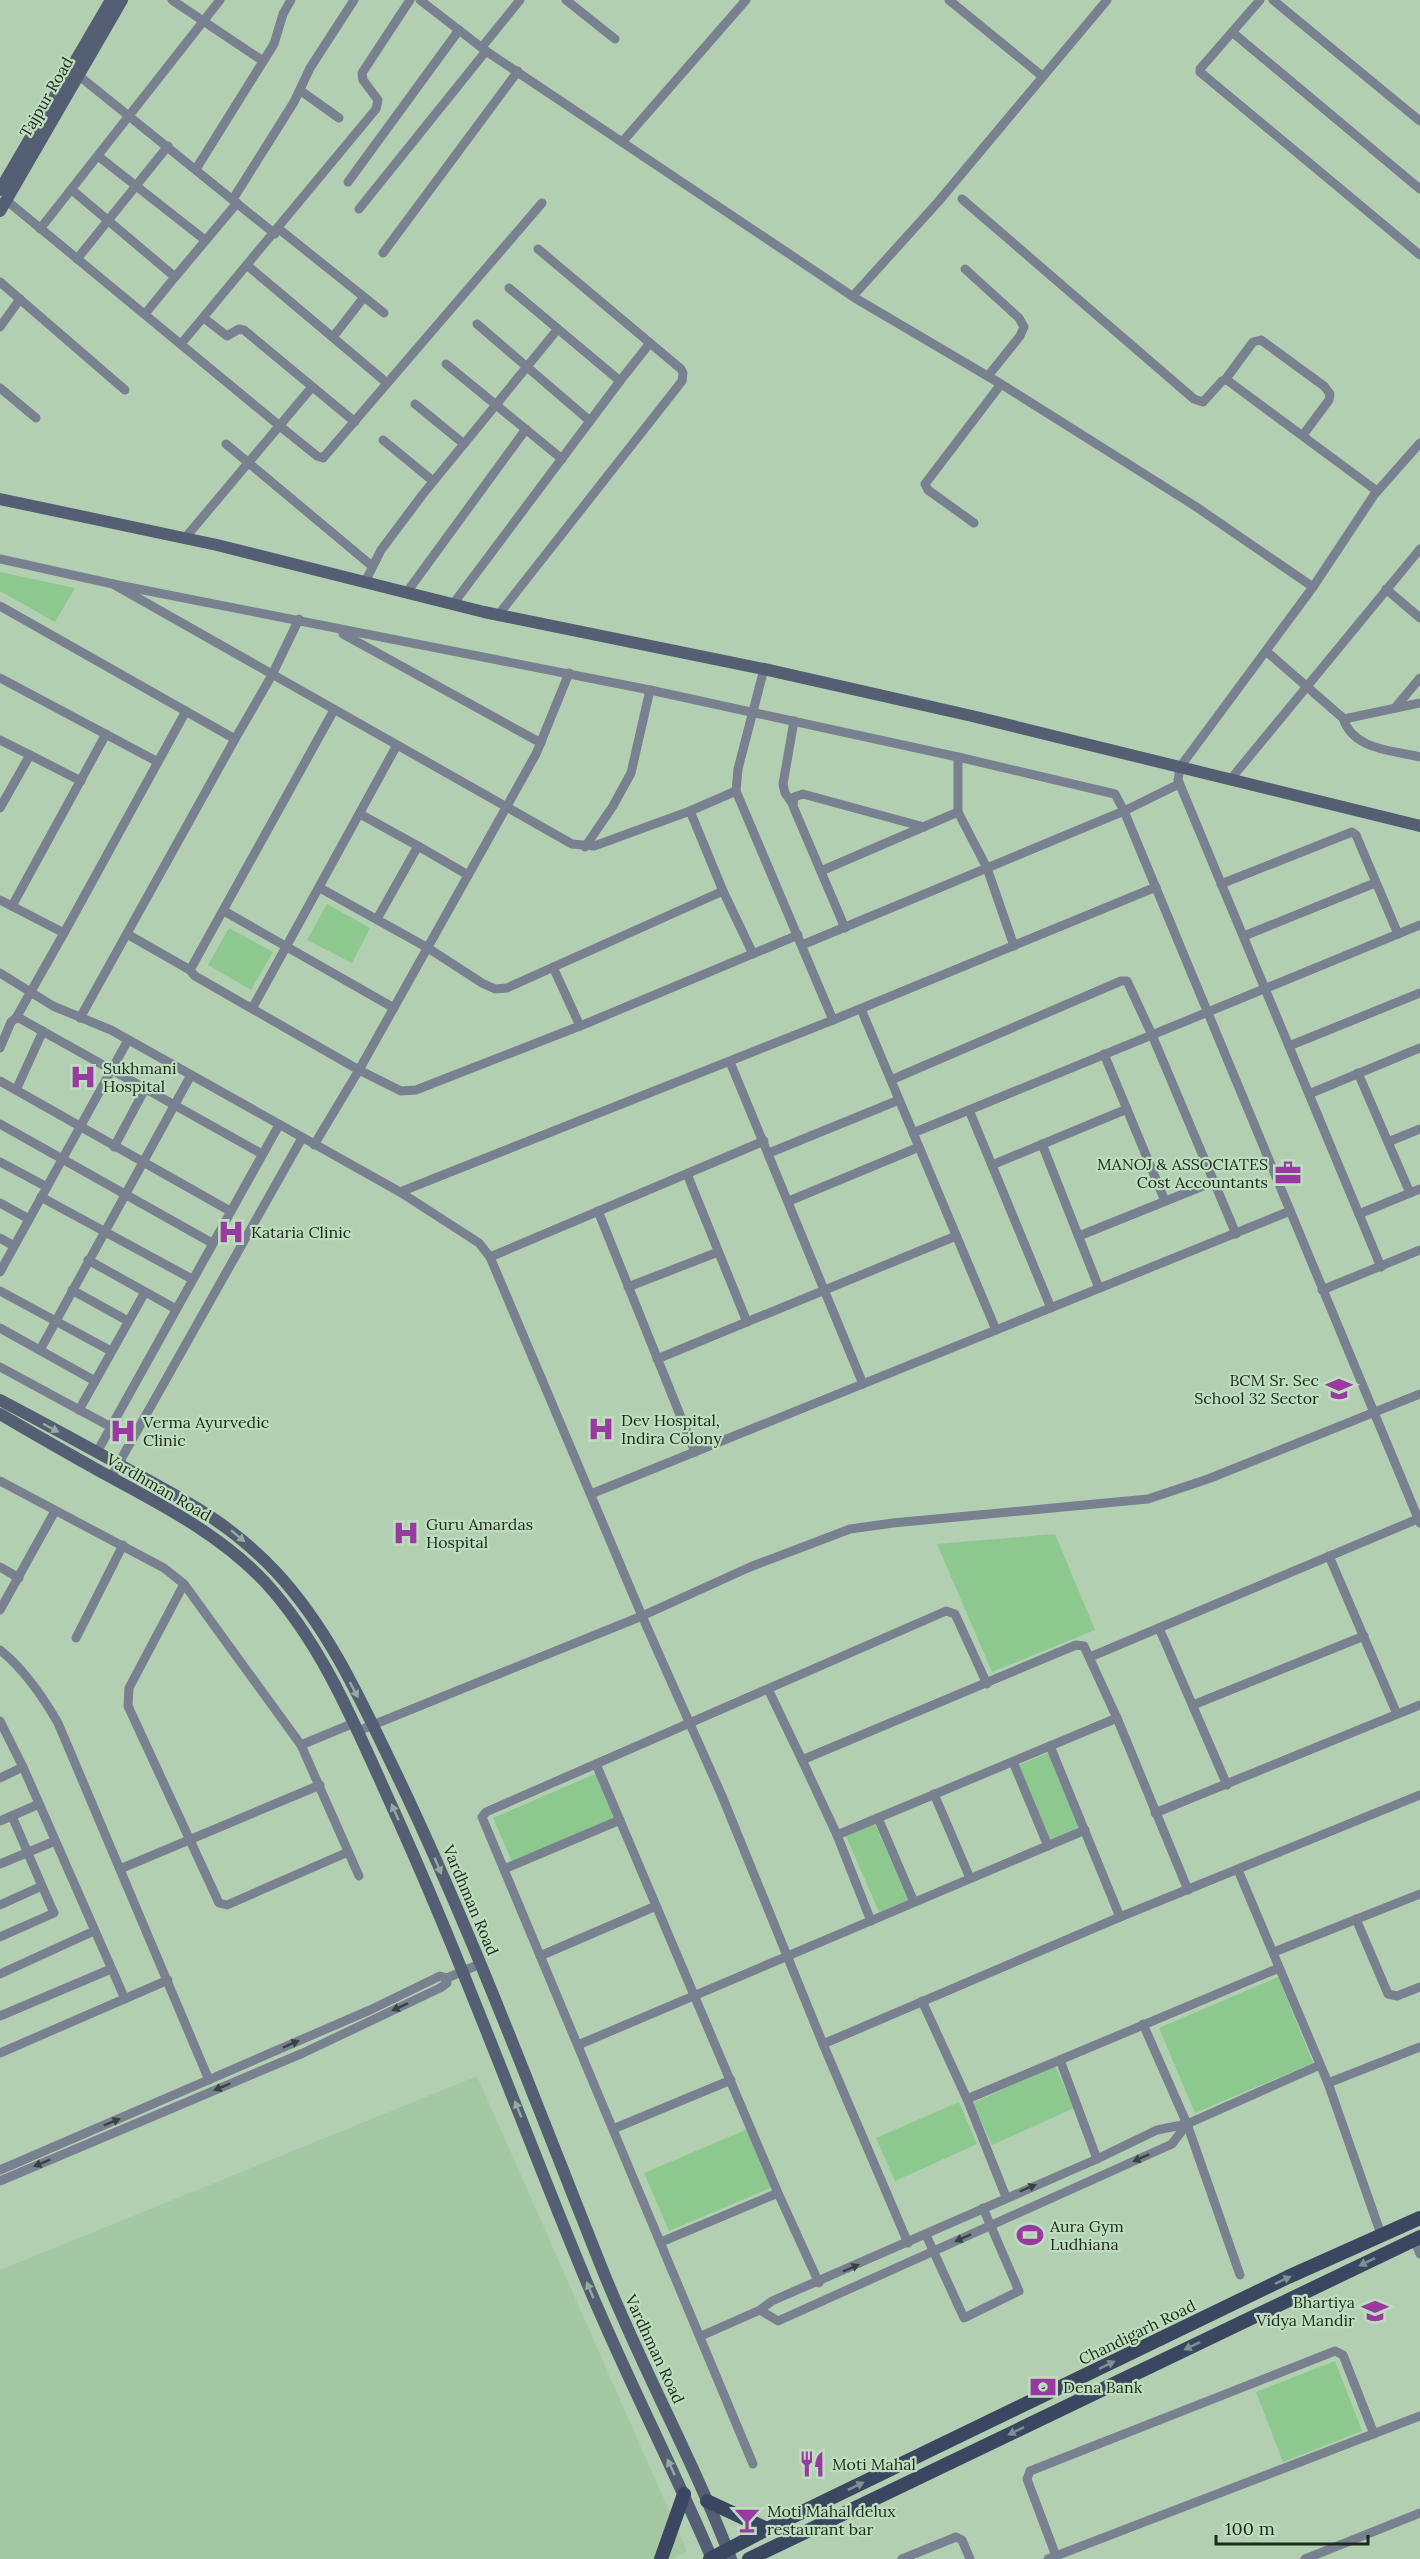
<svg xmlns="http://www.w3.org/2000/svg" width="1420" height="2559" viewBox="0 0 1420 2559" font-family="Lora,serif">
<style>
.built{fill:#a4c8a3}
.green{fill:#8dc88e}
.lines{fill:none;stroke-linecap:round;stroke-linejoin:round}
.street{stroke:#798190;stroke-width:9}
.secondary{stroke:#555f74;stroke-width:12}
.primary{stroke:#3b4761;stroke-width:14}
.oneway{fill:#94aba0}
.oneway2{fill:#394340}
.oneway3{fill:#7c9290}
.labels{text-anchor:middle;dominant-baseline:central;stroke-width:4.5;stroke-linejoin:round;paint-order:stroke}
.street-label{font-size:16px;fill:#1d291d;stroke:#beddbe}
.poi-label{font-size:16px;fill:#1d291d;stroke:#beddbe;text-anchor:start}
</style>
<rect width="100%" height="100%" fill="#b2d0b1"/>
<polygon class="built" points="477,2076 687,2551 671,2559 0,2559 0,2270"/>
<g class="green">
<polygon points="0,572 75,588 55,622 0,591"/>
<polygon points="327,904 370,928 352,963 307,940"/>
<polygon points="229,928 273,952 251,990 208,965"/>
<polygon points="1055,1534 1095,1630 992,1672 937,1544"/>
<polygon points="1048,1753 1079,1827 1050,1840 1019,1765"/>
<polygon points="597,1773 617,1821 514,1866 493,1818"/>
<polygon points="875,1824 908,1900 879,1912 846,1836"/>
<polygon points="1278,1977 1313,2063 1195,2113 1159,2028"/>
<polygon points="1055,2066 1074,2108 992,2145 973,2103"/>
<polygon points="959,2102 977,2144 895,2181 876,2138"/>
<polygon points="750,2128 775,2186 669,2231 644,2173"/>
<polygon points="1335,2361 1362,2431 1283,2462 1256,2392"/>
</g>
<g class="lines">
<g class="street">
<polyline points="172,0 263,61"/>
<polyline points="420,0 486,51 855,298 1001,384 1195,506 1313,587 1374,495 1420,443"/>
<polyline points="566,0 615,39"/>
<polyline points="949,0 1042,76"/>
<polyline points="1260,0 1200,69 1200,72 1420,255"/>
<polyline points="1273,0 1420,121"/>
<polyline points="1232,32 1420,189"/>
<polyline points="482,47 520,0"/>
<polyline points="78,75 275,234"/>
<polyline points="301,91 339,118"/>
<polyline points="623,141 746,0"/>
<polyline points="98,156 205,240"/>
<polyline points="196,169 274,44 283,14 291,0"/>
<polyline points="348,182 459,30"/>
<polyline points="72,190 175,277 237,203"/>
<polyline points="233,199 294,102 310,68 354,0"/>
<polyline points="962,199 1194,399 1203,402 1222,381 1227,380 1377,491"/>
<polyline points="6,200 281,427 317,456 323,458 542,203"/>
<polyline points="359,209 486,51"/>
<polyline points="40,229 220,0"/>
<polyline points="279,229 384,313"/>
<polyline points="383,253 518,71"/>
<polyline points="77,259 168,146"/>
<polyline points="248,266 387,383"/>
<polyline points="965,269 1019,318 1024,327 1020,336 988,376"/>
<polyline points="0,282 125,390"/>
<polyline points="853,296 938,202 1107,0"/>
<polyline points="145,314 175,277"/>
<polyline points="204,318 227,336 239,329 244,330 355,422"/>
<polyline points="477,324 590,421"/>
<polyline points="0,327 20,299"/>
<polyline points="333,337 364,297"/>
<polyline points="181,344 376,109 378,100 363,80 362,73 410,0"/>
<polyline points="446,364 562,459"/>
<polyline points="1225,380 1253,342 1261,340 1324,386 1330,394 1329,400 1303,435"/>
<polyline points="620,381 650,343"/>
<polyline points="0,388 36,418"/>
<polyline points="415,404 464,444"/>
<polyline points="383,440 433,481"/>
<polyline points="226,444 372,566"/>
<polyline points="974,523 928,490 925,484 1001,384"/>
<polyline points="185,538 312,387"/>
<polyline points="0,559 113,584 572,844 594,846 690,811 736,791"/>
<polyline points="365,582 381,550 423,494 557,330"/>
<polyline points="113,584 650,690 958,757 1115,794 1124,811 1420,1523"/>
<polyline points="1313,587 1180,767 1178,780 1381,1267"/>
<polyline points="1386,589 1420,618"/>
<polyline points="407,592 526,429"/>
<polyline points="453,604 620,381 509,288"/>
<polyline points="0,606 235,739 80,1018"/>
<polyline points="499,614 682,381 683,373 681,369 538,249"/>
<polyline points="343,634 541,743"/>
<polyline points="1266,651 1344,719 1420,703"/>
<polyline points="764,669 738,769 736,791 833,1020"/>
<polyline points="0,678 158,762"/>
<polyline points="1395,708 1420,678"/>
<polyline points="334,710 190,970 195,976 359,1070 536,754 569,673"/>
<path d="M1343,718C1353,750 1391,750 1420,757"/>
<polyline points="235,739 272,675 299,619"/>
<polyline points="0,740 30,755 0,808"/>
<polyline points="30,755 81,781"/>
<polyline points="958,757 958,812"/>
<polyline points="1230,780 1420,549"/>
<polyline points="792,803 785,793 783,784 794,721"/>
<polyline points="360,814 418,846 377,919"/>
<polyline points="418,846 468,875"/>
<polyline points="585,847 613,806 631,773 650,690"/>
<polyline points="821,871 958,812 987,868 1014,946"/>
<polyline points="1221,884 1352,832 1356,835 1398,934"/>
<polyline points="320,888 428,948 482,983 495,989 507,988 723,891 690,811"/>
<polyline points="723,891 753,954"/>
<polyline points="0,900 64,933 186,711"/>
<polyline points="12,906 106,734"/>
<polyline points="224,911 394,1008"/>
<polyline points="845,928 793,806 794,797 803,794 924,827"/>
<polyline points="127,934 190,970"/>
<polyline points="1244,936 1375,883"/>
<polyline points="802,945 1124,811 1179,784"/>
<polyline points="553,967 580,1026"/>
<polyline points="0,973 53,1006 111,1030 400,1192 479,1243 490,1257 642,1616 722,1796 823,2044 908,2243"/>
<polyline points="253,1007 397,745"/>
<polyline points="861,1009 996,1330"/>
<polyline points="16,1018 64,933"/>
<polyline points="1289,1046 1420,993"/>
<polyline points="0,1048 11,1022 16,1018 21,1019 262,1154"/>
<polyline points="1104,1054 1165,1201"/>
<polyline points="730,1062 863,1384"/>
<polyline points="1358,1073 1410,1193"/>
<polyline points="891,1080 1121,981 1127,981 1152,1035 1236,1234"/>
<polyline points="0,1081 230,1211"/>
<polyline points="16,1090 43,1031"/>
<polyline points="1309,1094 1420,1048"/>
<polyline points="969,1110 1051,1308"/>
<polyline points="0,1124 212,1243"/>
<polyline points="913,1133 1420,925"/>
<polyline points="1388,1142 1420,1129"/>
<polyline points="1042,1144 1099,1288"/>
<polyline points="314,1145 359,1070 401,1091 416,1090 585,1024 798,935"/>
<polyline points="114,1147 145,1089"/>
<polyline points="769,1153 899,1100"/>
<polyline points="0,1162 47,1187"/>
<polyline points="992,1165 1127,1109"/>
<polyline points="687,1174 747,1322"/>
<polyline points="400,1192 833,1020 1156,887"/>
<polyline points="41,1197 192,1279"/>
<polyline points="789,1201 919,1147"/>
<polyline points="0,1203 29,1219"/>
<polyline points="598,1211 695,1452"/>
<polyline points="1359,1214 1420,1189"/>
<polyline points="1079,1236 1213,1182"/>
<polyline points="0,1238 14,1246"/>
<polyline points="490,1257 764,1141"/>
<polyline points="88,1260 176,1309"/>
<polyline points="0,1272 128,1040"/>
<polyline points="628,1287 718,1252"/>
<polyline points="72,1290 128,1321"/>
<polyline points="1322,1290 1420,1250"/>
<polyline points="0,1291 111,1351"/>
<polyline points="0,1328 95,1381"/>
<polyline points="40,1350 191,1075"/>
<polyline points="657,1359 956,1236"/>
<polyline points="0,1367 111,1427"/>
<polyline points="79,1410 145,1292"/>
<polyline points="97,1452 279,1125"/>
<polyline points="111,1477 302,1138"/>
<polyline points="0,1481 164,1568 184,1584 301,1745 359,1876"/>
<polyline points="591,1494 1290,1211"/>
<polyline points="1329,1556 1397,1714"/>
<polyline points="0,1567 19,1578"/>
<polyline points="184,1584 129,1688 128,1706 219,1903 227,1905 348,1852"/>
<polyline points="0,1610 55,1511"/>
<polyline points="1159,1628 1227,1785"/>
<polyline points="76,1638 123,1545"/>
<path d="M0,1650C24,1669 43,1697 58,1723L209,2080"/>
<polyline points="1090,1657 1420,1518"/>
<polyline points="768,1689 802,1760 1076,1645 1084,1646 1117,1718 1188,1890"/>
<polyline points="1193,1705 1364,1636"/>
<polyline points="0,1721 23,1767 125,1999"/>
<polyline points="358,1731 642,1616 750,1567 850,1529 893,1523 1148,1499 1208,1479 1420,1394"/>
<polyline points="301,1745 354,1723"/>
<polyline points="1050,1746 1120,1917"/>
<polyline points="802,1760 837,1835 871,1921"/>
<polyline points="1013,1762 1048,1846"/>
<polyline points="596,1764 778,2193 819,2283"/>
<polyline points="0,1778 23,1767"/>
<polyline points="934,1794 970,1878"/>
<polyline points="1155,1813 1420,1705"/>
<polyline points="12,1816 42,1886"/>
<polyline points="878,1818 914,1902"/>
<polyline points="0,1821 39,1804"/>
<polyline points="837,1835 1117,1718"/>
<polyline points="0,1864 55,1841"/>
<polyline points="120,1869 320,1785"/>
<polyline points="504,1869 620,1820"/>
<polyline points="1238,1870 1328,2083 1382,2237"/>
<polyline points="0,1905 42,1886 54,1913 0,1937"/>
<polyline points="1356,1919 1388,1994 1397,1996 1420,1987"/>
<polyline points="1274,1952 1420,1894"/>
<polyline points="540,1956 656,1906"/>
<polyline points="0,1974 94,1931"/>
<polyline points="922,2001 967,2099 1006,2197"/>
<polyline points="0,2016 111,1969"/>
<polyline points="1143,2024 1187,2124 1240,2275"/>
<polyline points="823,2044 1120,1917 1420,1795"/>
<polyline points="578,2045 1085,1830"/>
<polyline points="0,2053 168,1980"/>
<polyline points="1060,2060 1097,2159"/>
<polyline points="1328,2083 1420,2047"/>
<polyline points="967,2099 1279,1968"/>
<polyline points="613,2129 731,2080"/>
<polyline points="0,2170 370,2010 440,1976 447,1978 480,1964"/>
<polyline points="0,2181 303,2053 440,1988 447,1983 447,1978"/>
<polyline points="926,2235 964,2318 1019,2291 983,2208"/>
<polyline points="1414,2239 1420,2254"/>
<polyline points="661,2242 778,2193"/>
<polyline points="760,2310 778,2321 1172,2144 1187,2124"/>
<polyline points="701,2336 760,2310 772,2301 1097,2159 1157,2130 1187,2124 1320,2065"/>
<polyline points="753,2464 482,1817 486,1812 946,1611 955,1614 987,1684"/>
<polyline points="1056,2556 1027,2479 1030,2471 1335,2351 1343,2355 1374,2434"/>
<polyline points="902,2559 956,2537 962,2540 970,2559"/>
<polyline points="1048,2559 1420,2416"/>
<polyline points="1305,2559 1420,2513"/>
</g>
<g class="secondary">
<polyline points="0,190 111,0"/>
<polyline points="0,211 122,0"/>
<polyline points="0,499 217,545 484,612 764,669 972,716 1420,826"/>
<path d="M0,1400C44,1423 88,1447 131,1471C188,1502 231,1524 276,1572C330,1630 362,1703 396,1773C473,1934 535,2101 601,2266C640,2365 693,2459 731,2559"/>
<path d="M0,1414C34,1434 69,1454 103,1473C160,1504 220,1534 265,1582C322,1644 355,1725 389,1800C459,1953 516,2110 580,2266C620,2365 670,2460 712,2559"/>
</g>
<g class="primary">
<polyline points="707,2501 767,2529"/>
<polyline points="661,2559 684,2494"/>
<polyline points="710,2559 767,2529 1288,2277 1420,2218"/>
<polyline points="749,2559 1420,2237"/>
</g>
</g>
<defs><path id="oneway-solid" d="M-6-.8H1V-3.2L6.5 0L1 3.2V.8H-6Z" transform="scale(1.5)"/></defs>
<g class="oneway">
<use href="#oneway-solid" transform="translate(51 1428) rotate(28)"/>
<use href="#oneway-solid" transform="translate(238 1536) rotate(40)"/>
<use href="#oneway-solid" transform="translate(354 1690) rotate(62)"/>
<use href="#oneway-solid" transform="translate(395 1812) rotate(-114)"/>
<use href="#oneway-solid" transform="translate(438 1866) rotate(67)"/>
<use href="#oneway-solid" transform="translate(518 2109) rotate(-112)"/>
<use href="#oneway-solid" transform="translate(590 2290) rotate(-113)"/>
<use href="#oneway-solid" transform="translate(671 2467) rotate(-115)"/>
</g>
<g class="oneway2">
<use href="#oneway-solid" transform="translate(400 2007) rotate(155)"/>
<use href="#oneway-solid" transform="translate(291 2044) rotate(-24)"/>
<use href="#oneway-solid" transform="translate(222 2087) rotate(157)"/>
<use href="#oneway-solid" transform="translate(112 2122) rotate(-23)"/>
<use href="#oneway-solid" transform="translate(1141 2158) rotate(156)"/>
<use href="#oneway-solid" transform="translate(42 2163) rotate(157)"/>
<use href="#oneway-solid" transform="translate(1028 2188) rotate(-23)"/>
<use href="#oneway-solid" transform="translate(963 2238) rotate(156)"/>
<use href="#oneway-solid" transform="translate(851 2268) rotate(-24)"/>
</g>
<g class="oneway3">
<use href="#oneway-solid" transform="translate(1367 2262) rotate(154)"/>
<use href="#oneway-solid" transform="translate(1283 2280) rotate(-25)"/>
<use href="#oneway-solid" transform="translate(1192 2346) rotate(154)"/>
<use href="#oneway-solid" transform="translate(1107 2365) rotate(-26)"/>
<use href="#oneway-solid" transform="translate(1016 2431) rotate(154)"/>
<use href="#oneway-solid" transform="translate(856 2486) rotate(-26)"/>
</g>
<defs>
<g id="hospital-bare" transform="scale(2.07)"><path d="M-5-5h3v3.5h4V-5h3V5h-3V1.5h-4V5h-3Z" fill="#9a39a1" stroke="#beddbe" stroke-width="2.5" paint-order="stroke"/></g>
<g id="office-bare" transform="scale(2.07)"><path d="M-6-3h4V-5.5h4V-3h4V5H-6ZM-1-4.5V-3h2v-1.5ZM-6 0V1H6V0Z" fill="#9a39a1" stroke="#beddbe" stroke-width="2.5" paint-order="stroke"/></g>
<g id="school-bare" transform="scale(2.07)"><path d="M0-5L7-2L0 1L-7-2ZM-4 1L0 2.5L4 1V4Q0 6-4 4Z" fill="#9a39a1" stroke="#beddbe" stroke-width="2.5" paint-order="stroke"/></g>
<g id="stadium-bare" transform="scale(2.07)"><path d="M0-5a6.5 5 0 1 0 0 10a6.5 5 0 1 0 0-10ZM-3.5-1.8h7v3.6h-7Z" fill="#9a39a1" stroke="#beddbe" stroke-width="2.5" paint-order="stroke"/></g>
<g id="bank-bare" transform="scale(2.07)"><path d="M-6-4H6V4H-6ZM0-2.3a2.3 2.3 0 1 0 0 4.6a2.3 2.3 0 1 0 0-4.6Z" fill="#9a39a1" stroke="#beddbe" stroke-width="2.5" paint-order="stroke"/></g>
<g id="restaurant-bare" transform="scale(2.07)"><path d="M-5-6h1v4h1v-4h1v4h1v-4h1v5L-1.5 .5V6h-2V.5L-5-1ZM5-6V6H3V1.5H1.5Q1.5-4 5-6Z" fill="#9a39a1" stroke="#beddbe" stroke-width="2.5" paint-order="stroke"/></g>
<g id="bar-bare" transform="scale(2.07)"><path d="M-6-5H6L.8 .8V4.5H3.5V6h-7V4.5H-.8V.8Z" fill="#9a39a1" stroke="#beddbe" stroke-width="2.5" paint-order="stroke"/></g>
</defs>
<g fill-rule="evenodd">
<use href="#hospital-bare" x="83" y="1077"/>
<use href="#office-bare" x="1288" y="1173"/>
<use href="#hospital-bare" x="231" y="1232"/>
<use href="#school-bare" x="1339" y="1389"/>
<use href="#hospital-bare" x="601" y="1429"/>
<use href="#hospital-bare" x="123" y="1431"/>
<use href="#hospital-bare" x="406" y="1533"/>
<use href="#stadium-bare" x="1030" y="2235"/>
<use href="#school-bare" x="1375" y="2311"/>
<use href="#bank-bare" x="1043" y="2387"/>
<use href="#restaurant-bare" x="812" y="2464"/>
<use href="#bar-bare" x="747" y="2520"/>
</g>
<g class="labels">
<g class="street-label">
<text transform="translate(46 97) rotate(-60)">Tajpur Road</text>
<text transform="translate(159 1487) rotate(30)">Vardhman Road</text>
<text transform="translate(471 1900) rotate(67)">Vardhman Road</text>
<text transform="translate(1137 2332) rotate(-26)">Chandigarh Road</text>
<text transform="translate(655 2349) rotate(65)">Vardhman Road</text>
</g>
<g class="poi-label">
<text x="103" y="1068">Sukhmani<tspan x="103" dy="18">Hospital</tspan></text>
<text x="1268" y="1164" text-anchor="end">MANOJ &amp; ASSOCIATES<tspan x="1268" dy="18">Cost Accountants</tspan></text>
<text x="251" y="1232">Kataria Clinic</text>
<text x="1319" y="1380" text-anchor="end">BCM Sr. Sec<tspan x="1319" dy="18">School 32 Sector</tspan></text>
<text x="621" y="1420">Dev Hospital,<tspan x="621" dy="18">Indira Colony</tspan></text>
<text x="143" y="1422">Verma Ayurvedic<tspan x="143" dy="18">Clinic</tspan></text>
<text x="426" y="1524">Guru Amardas<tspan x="426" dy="18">Hospital</tspan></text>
<text x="1050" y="2226">Aura Gym<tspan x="1050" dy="18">Ludhiana</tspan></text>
<text x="1355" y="2302" text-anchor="end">Bhartiya<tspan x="1355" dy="18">Vidya Mandir</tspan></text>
<text x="1063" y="2387">Dena Bank</text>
<text x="832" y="2464">Moti Mahal</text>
<text x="767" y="2511">Moti Mahal delux<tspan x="767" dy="18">restaurant bar</tspan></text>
</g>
</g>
<path d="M1216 2535v9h152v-9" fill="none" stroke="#1d291d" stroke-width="3"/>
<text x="1225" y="2535" font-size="18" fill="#1d291d" stroke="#beddbe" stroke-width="4.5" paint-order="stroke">100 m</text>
</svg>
